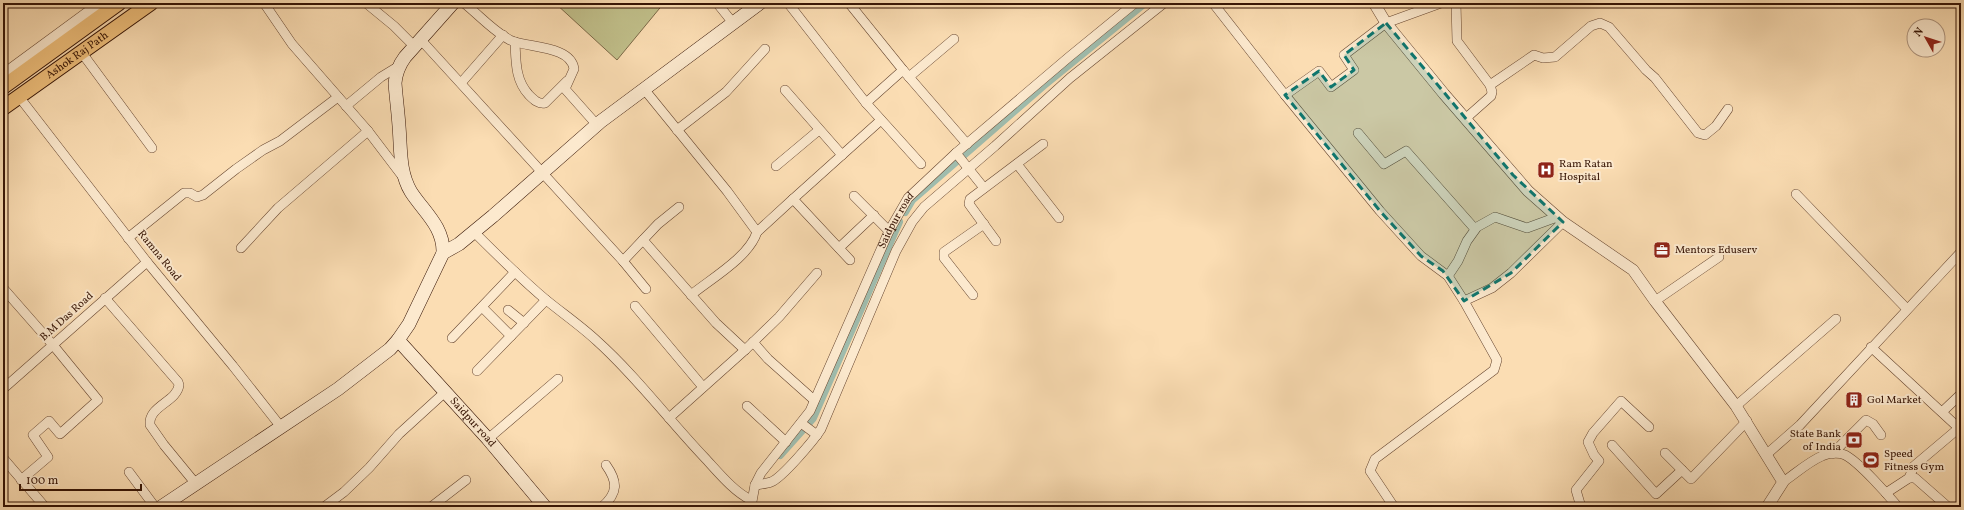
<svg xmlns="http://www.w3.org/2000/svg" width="1964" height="510" viewBox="0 0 1964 510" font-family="Vollkorn,serif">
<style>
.green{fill:#c1c08b;stroke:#7c6a48}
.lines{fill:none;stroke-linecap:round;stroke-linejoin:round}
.canal{stroke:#9fbcad;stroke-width:8}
.minor-casing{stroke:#674630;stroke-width:10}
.tertiary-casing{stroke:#674630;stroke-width:12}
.secondary-casing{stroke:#361405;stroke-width:14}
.primary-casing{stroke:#361405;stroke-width:16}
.minor{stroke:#fce9ce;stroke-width:9}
.tertiary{stroke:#fce9ce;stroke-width:11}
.secondary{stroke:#fce9ce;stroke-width:13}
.primary{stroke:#eebe7a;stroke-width:14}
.marked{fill:#0f766e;fill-opacity:0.2;stroke:#0f766e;stroke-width:3;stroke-dasharray:8 5;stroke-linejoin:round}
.labels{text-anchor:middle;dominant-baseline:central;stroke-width:4;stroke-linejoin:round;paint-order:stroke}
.street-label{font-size:11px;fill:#361405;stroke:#fce9ce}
.poi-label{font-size:11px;fill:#361405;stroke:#fce9ce;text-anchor:start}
</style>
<rect width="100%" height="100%" fill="#fbddb3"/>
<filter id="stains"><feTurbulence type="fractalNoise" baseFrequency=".005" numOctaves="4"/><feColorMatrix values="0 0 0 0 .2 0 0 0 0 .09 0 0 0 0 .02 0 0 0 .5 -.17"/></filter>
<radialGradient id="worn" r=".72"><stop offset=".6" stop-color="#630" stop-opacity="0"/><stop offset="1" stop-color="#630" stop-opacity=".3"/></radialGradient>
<polygon class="green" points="555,3 664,3 617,60"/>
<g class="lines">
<g class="canal">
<polyline points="905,212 912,200 1043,86 1145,3"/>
<polyline points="780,455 813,418 899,222"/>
</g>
<g class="minor-casing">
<g id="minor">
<polyline points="264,3 292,44 368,131 403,177"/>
<polyline points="366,3 394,26 414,46"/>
<path d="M464,3C479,15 493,31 510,40C526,48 571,45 574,69L565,89L597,125"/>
<polyline points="717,3 733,23"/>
<polyline points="788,3 866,103 921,164"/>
<polyline points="849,3 903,70 967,144"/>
<polyline points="1213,3 1285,95 1380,211 1421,256 1448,276 1464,301 1497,360 1494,370 1375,459 1370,471 1394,507"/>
<polyline points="1456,3 1457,41 1490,85 1492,92 1491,96 1465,119"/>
<polyline points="421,40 623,261 646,289"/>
<path d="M515,42C516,61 515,80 529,95C534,100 538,104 545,103L567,81"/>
<polyline points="82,53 152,148"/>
<polyline points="909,77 954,39"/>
<polyline points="461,83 503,35"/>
<polyline points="1490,85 1534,55 1543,58 1555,57 1591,26 1600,23 1609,27 1646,70 1655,78 1698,133 1705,135 1716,126 1728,109"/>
<polyline points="644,89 727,191 757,232 793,199"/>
<polyline points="785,90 842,155"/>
<polyline points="1285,95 1319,71 1331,87 1354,70 1344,55 1386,23 1441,3"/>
<polyline points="20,98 147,262 233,366 281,427"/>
<polyline points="866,103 903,70"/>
<polyline points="346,106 381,77 399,66"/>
<polyline points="677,130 726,92 765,49"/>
<polyline points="1358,133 1384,164 1406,151 1475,229"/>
<polyline points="956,153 984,188"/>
<polyline points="1017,164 1059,218"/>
<polyline points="776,166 819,130"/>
<polyline points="1796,194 1907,309"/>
<polyline points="854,196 889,231"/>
<path d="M474,232C497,255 520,278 545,299C562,313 581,326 597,341C636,376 668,419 704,457C718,472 733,491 751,500"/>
<polyline points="128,238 184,193 190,193 197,197 203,195 236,169 263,150 280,141 338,97"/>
<polyline points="643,240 716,323 745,350"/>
<polyline points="996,241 969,204 970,199 1043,144"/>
<polyline points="241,248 278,208 368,131"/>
<polyline points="839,248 874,215"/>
<polyline points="850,260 793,199 881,120"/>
<polyline points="623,261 658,224 679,207"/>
<polyline points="1448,276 1458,261 1467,241 1477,227 1495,217 1527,228 1557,217"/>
<polyline points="3,288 53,345 98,400 60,434 49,421 33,435 48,457 21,480"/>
<path d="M691,295C712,278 749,257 757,232"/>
<polyline points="973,295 944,258 944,252 984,224"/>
<path d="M105,298L178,382L179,385C177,402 148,406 150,425L164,445L196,484"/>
<polyline points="1464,301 1492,288 1511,273 1563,222"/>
<polyline points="1655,301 1719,257"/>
<polyline points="635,306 703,387"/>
<polyline points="482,307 511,336"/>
<polyline points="508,310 524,323"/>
<polyline points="452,338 515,272"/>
<polyline points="753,342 768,359 814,400"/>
<polyline points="1871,347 1961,430"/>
<polyline points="477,371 546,300"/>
<polyline points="3,389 147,262"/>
<polyline points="747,406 786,442"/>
<polyline points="1736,406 1836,319"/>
<polyline points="1942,412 1961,394"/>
<polyline points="669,418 745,350 779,317 817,273"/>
<polyline points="801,423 817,435"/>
<polyline points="488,439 558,379"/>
<polyline points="1612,445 1656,494 1682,470"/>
<polyline points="1665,453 1691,479 1747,421"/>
<polyline points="1767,454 1800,425 1961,252"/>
<polyline points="1832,454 1866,420 1873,424 1881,435"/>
<polyline points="3,458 45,507"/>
<polyline points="129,472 155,507"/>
<polyline points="1909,478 1914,466 1959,428"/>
<path d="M1783,482C1795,474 1808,462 1822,456C1828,453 1839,452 1845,455C1859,462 1888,495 1898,507"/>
<path d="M755,485C760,484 766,484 771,482C782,478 814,440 821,429L896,251L912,222L924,207L995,146L1070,78L1164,3"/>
<polyline points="1886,493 1909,478 1915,478 1948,507"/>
<polyline points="324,507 344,492 369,468 399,434 444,393"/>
<polyline points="431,507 466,480"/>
<path d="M602,507C618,493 618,482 606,465"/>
<path id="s1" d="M751,507L755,485L761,473L810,411L889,231L908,198L956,153L1069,57L1135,3"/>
<polyline points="1581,507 1576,490 1599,461 1594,455 1588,442 1593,433 1621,401 1649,427"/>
</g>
</g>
<g class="tertiary-casing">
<g id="tertiary">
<polyline points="1374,3 1386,23 1444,94 1528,191 1563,222 1633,270 1655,301 1736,406 1783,482 1767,507"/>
<polyline points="3,75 101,3"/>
</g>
</g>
<g class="secondary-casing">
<g id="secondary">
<polyline points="443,253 459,244 493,216 600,122 760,3"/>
<path id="s2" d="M398,340L488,439L545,507"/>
<path d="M161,507L338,389L390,349L398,340L409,324L443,253C444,227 424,212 411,192C399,172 401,149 399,126C398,111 396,97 395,83C396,72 399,65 405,57L453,3"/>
</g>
</g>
<g class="primary-casing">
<g id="primary">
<polyline points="3,87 119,3"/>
<path id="s3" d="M3,108L151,3"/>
</g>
</g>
<use href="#minor" class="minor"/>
<use href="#tertiary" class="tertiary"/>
<use href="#secondary" class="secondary"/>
<use href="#primary" class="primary"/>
</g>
<path class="marked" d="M1386,23L1513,175L1563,222L1511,273L1464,301L1443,271L1421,256L1380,211L1285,95L1319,71L1331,87L1354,70L1344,55Z"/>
<defs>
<g id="hospital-square" transform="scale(0.9)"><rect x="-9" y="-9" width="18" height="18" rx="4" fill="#8f2418" stroke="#fce9ce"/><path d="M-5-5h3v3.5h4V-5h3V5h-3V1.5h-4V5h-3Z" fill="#fff"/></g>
<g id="office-square" transform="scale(0.9)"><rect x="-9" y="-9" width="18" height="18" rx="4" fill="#8f2418" stroke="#fce9ce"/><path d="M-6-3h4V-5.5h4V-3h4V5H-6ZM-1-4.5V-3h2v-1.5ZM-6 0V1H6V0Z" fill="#fff"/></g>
<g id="building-square" transform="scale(0.9)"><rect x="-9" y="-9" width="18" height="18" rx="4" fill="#8f2418" stroke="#fce9ce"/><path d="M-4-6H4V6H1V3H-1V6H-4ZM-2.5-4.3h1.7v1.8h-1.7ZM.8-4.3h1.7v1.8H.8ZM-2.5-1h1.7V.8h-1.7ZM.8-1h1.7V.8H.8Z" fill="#fff"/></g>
<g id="bank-square" transform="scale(0.9)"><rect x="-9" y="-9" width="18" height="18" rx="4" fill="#8f2418" stroke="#fce9ce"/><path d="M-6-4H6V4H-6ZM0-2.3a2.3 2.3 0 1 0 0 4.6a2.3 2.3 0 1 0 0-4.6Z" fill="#fff"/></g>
<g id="stadium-square" transform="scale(0.9)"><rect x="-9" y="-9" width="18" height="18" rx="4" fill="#8f2418" stroke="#fce9ce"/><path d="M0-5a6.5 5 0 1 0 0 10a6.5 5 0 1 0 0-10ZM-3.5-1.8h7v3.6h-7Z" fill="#fff"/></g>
</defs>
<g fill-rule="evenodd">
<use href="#hospital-square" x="1546" y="170"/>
<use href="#office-square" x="1662" y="250"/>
<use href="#building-square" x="1854" y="400"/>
<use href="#bank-square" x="1854" y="440"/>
<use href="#stadium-square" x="1871" y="460"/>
</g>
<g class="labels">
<g class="street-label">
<text stroke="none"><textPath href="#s3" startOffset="91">Ashok Raj Path</textPath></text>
<text stroke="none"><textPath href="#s1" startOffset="324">Saidpur road</textPath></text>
<text transform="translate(159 256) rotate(51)">Ramna Road</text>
<text transform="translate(67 317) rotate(-42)">B.M Das Road</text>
<text stroke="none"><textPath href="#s2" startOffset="111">Saidpur road</textPath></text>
</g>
<g class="poi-label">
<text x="1559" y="164">Ram Ratan<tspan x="1559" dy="13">Hospital</tspan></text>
<text x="1675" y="250">Mentors Eduserv</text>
<text x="1867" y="400">Gol Market</text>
<text x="1841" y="434" text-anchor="end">State Bank<tspan x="1841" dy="13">of India</tspan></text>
<text x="1884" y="454">Speed<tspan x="1884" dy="13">Fitness Gym</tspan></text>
</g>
</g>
<rect width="1964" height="510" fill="none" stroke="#fbddb3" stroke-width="16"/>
<rect x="4" y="4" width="1956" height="502" fill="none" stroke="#361405" stroke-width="2"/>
<rect x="8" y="8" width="1948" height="494" fill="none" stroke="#361405"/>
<g transform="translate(1926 38) rotate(309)"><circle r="19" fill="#fce9ce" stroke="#ad947e"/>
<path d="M0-3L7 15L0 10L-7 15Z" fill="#8f2418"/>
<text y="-6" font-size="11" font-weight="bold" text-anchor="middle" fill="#361405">N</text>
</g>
<path d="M20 484v6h121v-6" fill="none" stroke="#361405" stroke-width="2"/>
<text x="26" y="484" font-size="12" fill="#361405" stroke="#fce9ce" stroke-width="3" paint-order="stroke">100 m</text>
<rect width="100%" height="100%" filter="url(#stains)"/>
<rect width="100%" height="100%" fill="url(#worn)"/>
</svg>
